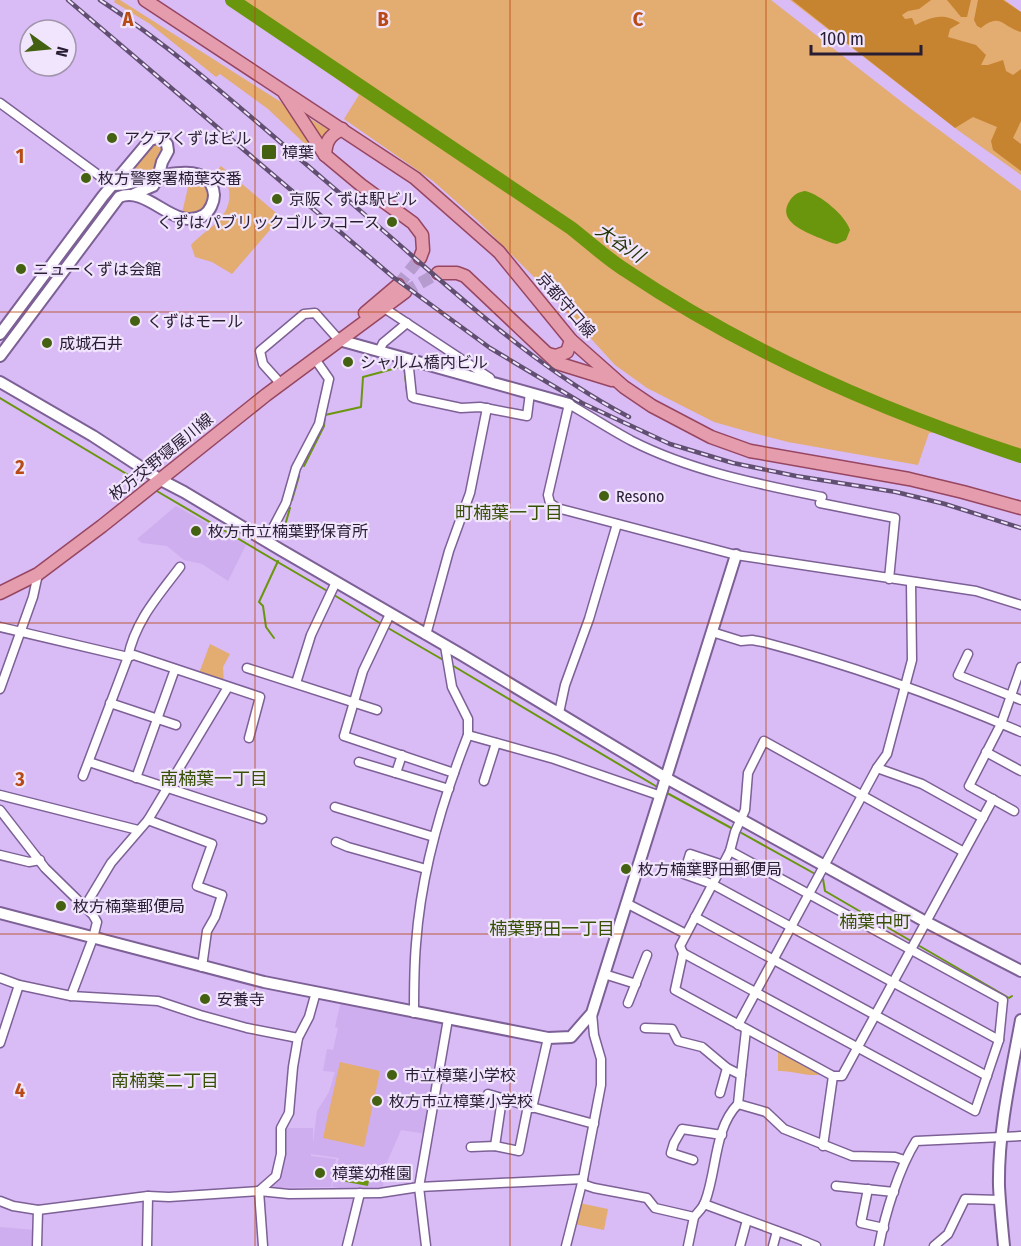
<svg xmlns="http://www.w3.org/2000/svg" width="1021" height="1246" viewBox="0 0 1021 1246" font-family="'Fira Sans Condensed','Noto Sans JP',sans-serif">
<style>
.built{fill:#cfaeef}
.green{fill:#e3ac70}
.forest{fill:#c68330}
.water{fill:#6a960e}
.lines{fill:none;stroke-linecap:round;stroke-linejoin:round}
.stream{stroke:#6a960e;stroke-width:2}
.river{stroke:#6a960e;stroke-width:14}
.primary-tunnel{stroke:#b69bcf;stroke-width:12;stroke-dasharray:12 6;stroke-linecap:butt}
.minor-casing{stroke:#7d6196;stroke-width:11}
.tertiary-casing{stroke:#7d6196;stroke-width:14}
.primary-casing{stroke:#974660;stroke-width:15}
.minor{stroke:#fff;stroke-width:8}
.tertiary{stroke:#fff;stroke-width:10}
.primary{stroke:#e59dae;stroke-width:12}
.rail-casing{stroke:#614f71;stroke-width:4.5}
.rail{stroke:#f1e5fd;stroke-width:2;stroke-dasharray:7;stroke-linecap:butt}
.grid{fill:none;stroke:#b84a16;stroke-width:1.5;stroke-opacity:0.55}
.poi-dot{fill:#446011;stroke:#f1e5fd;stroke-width:2}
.labels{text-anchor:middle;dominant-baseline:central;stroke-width:4.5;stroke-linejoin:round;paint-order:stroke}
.poi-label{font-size:16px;fill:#281d33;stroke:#f1e5fd;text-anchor:start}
.street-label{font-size:16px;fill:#281d33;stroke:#f1e5fd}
.water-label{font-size:18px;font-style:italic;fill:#223302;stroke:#f1e5fd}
.neighbourhood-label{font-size:18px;fill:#385106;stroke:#f1e5fd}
.grid-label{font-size:20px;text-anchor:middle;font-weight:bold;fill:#b84a16;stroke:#f1e5fd;stroke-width:4.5;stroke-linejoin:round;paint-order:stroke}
</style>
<rect width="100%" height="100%" fill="#d9bbf6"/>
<g class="built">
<polygon points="176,506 246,545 228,581 202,564 184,560 167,546 142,543 137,539"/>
<polygon points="341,1001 444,1022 426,1134 401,1130 387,1162 383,1187 361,1191 332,1187 339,1158 311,1154 311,1156 336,1159 331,1187 268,1188 283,1172 286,1128 313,1128 313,1143 317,1111 329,1092 335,1072 323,1071 327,1049 333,1050 338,1028 335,1027"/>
<polygon points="0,1227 35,1230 33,1246 0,1246"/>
</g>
<g class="green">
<polygon points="115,0 120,0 281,102 324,158 340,170 323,161 268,109 220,74 216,77 150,24 114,2"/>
<polygon points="242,0 771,0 907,106 1021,191 1021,451 966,430 929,433 918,465 788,442 753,433 714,422 647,388 615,365 543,286 477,220 433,181 344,119 359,95 287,43 292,33"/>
<polygon points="790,0 1005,0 1021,12 1021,175 959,131"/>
<polygon points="300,113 329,130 323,143"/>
<polygon points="158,141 165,149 158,159 154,171 131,180 128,179 127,176 154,143"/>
<path d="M221,166L281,217L232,274L212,262L195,257L191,245C207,228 233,218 229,190C227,182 224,175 218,169Z"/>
<path d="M195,178L204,183L210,195C206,210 199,217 182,213L190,179Z"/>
<polygon points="210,644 230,654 223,667 224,685 198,676"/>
<path d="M778,1049L824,1073C812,1079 793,1070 778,1071Z"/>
<polygon points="340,1062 380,1071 364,1147 323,1138"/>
<polygon points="579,1203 608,1209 604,1230 574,1224"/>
</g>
<g class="forest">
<path d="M792,0H931L919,9L908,11L902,15L905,19L912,18L915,25C931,17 943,12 960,23L950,29L948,37L976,45L986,55L981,65H988L1003,60L1006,71L1013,75L1021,69V121L1013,138L1021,144V171L993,150L991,141L997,127L973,117L955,128Z"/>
<polygon points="947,0 971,0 967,17 961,17"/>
<path d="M978,0H1003L1021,12V32C1002,27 1001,12 981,28L977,26L974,20Z"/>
</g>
<g class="water">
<path d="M805,191C820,194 846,216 850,230L846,240L837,244L832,243C817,236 775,225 789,202C793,195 798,192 805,191Z"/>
<polygon points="343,1170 370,1175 368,1186 341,1181"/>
</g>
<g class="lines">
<g class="stream">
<polyline points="0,398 145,485"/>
<polyline points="304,466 324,426 325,415 361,407 363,377 404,366 407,393"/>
<polyline points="155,490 329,592"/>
<polyline points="292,500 299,476"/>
<polyline points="282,536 290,508"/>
<polyline points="334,595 383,625"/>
<polyline points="388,628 445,661"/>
<polyline points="274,638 266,627 263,606 259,602 278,561"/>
<polyline points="450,664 659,788"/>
<polyline points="667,793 733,829"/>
<polyline points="738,831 817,875"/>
<polyline points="822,878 823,879 825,891 1009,998 1012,996"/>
</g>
<path class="river" d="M232,0L571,228C589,242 606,258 625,270C747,352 882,411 1021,456"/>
<g class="primary-tunnel">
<polyline points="398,285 420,258"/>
<polyline points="405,292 438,273"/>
</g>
<g class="minor-casing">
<g id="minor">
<polyline points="0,103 112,185"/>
<polyline points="384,308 490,378 490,382"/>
<polyline points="379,351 383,343 407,323"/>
<polyline points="408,359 412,397 414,398 461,408 480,407 527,416 530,393"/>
<polyline points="281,384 263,364 260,351 304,314 315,313 339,340"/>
<polyline points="266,541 286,503 296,468 319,424 329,379 315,359"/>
<path d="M889,579L895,518L820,503L822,497C758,484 691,471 632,441C611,430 590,416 569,404L548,495L550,503L557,508L736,555L976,591L1021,605"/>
<polyline points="390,614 363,671 344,736 454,773"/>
<polyline points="0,627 128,657 134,655 260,697 249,738"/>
<path d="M712,632L741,641L752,640L763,642C851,665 937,696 1021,732"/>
<polyline points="426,635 449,551 470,493 487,408"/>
<polyline points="968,654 958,675 1021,700"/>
<polyline points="247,668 377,710"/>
<polyline points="296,683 311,635 336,582"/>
<polyline points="0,689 33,597 38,574"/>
<polyline points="110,703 176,725"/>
<polyline points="559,713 565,685 589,619 617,524"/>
<polyline points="468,735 554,759 661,796"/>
<polyline points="986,752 1021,771"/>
<polyline points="89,762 262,819"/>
<polyline points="359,762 449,789"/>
<polyline points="877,768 922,784 983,818"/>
<polyline points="396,773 402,755"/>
<path d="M83,776L128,657C135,621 159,595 180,567"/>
<polyline points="136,778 175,669"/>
<polyline points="484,781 496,743"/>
<polyline points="0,795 138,830"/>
<polyline points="335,807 434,837"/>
<polyline points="0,810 45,868 93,915 97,922 93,938 71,996"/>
<polyline points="1014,811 969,786 1001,724 1021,667"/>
<polyline points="148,820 212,844 197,886 222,895 215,917 207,931 202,967"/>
<polyline points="336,842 348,847 426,869"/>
<polyline points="964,852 764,741 748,773 745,810 735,832 730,851 680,946 683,953 675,990 833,1076 842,1076 993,799"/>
<polyline points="0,855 29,862 40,860"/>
<polyline points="723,865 690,854 684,874 712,884 999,1040"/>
<polyline points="626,903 686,934"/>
<polyline points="84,908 111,863 148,820 228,687"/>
<polyline points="695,917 987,1076"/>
<polyline points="683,953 975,1111 999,1040 1003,1000 730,851"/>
<polyline points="604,974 636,984"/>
<polyline points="0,978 19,985 71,996 158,1001 200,1015 247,1028 298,1038"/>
<polyline points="628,1003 647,955"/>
<path d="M414,1013C414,990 414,967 416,944C421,872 442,801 468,735V719L452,687L445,646"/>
<polyline points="738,1025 877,768 887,754 912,660 911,582"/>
<polyline points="645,1028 672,1029 678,1041 702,1047 727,1068 741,1075 746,1030"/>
<polyline points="0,1043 19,985"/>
<polyline points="720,1093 727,1068"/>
<polyline points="488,1094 528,1106"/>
<polyline points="738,1104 766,1112 784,1129 852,1156 895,1157 904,1160"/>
<polyline points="532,1108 548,1038"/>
<polyline points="495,1146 502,1099"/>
<polyline points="823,1146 833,1076"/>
<polyline points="471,1147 495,1146 519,1151 528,1106 594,1124"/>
<polyline points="693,1160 671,1153 674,1143 682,1129 722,1135"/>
<path d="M582,1184L594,1188L647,1198L655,1208L694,1217C698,1212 703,1208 705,1202C717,1171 714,1128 738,1104L741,1075"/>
<polyline points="836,1186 894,1192"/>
<polyline points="868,1189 861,1223 884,1228"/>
<polyline points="259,1191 276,1176 281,1154 281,1128 289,1113 293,1067 298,1038 309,1017 316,992"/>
<polyline points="259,1191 263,1246"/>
<polyline points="0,1201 13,1206 38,1210 148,1196 169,1197 259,1191 289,1194 380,1193 419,1187 583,1179"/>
<polyline points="704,1204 799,1239 806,1242 806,1246"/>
<polyline points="806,1242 816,1246"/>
<polyline points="37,1246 38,1210"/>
<polyline points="147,1246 148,1196"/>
<polyline points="347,1246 360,1193"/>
<polyline points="426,1246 419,1187 448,1019"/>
<polyline points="566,1246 583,1179 601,1085 601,1059 594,1035 592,1013"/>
<polyline points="688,1246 694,1217"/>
<polyline points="740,1246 747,1220"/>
<polyline points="773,1246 777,1231"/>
<path d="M879,1246C885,1214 899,1168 916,1141L1021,1136"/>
<polyline points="934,1246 948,1234 965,1199 1000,1200"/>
</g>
</g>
<g class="tertiary-casing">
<g id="tertiary">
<polyline points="0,334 103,196 150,140 159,137 167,144 168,151 162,162 158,178 153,186 134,194"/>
<polyline points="339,340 569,404"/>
<path d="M0,356L119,197C149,185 174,233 204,215C210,211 214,202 214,195C211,156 150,179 130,183C124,185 118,185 112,185"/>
<polyline points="0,382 93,436 159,479 184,492 281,550 462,655 666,778 926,922 1021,971"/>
<polyline points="0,913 264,982 548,1038 571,1037 592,1013 736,555"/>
<path d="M1004,1246C1002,1226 1000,1206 999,1186C998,1130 1011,1075 1021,1020"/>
</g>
</g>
<g class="primary-casing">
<g id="primary">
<polyline points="145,0 415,178 499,252 571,340 624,387 652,406 711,437 750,451 909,479 963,492 1021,508"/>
<polyline points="285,94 325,155 361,185 413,223 422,235 423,250 420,258"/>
<path d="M325,155C326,141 329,136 342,129"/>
<polyline points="438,273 457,273 465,276 557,363 612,380"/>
<polyline points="365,313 398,285"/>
<polyline points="548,354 556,356 567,352 571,340"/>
<polyline points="0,593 38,574 102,526 266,395 405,292"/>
</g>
</g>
<use href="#minor" class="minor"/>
<use href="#tertiary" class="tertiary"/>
<use href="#primary" class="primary"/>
<g class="rail-casing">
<g id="rail">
<polyline points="68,0 393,277 490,348 582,403 670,444 733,463 796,476 896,492 945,504 1021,528"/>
<path d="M100,0C164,42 221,91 279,141C323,179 367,216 410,254C479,314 547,374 629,417"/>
</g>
</g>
<use href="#rail" class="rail"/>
</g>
<path class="grid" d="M255,0V1246M510,0V1246M766,0V1246M0,312H1021M0,623H1021M0,934H1021"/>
<g class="poi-dot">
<circle cx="112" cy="138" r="6"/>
<rect x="261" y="144" width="16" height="16" rx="3"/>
<circle cx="86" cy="178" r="6"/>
<circle cx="277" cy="199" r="6"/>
<circle cx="392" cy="222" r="6"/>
<circle cx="21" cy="269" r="6"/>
<circle cx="135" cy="321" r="6"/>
<circle cx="47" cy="343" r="6"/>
<circle cx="348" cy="362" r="6"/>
<circle cx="604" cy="496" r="6"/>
<circle cx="196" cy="531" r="6"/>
<circle cx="626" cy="869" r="6"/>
<circle cx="61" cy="906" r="6"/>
<circle cx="205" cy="999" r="6"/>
<circle cx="392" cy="1075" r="6"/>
<circle cx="377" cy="1101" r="6"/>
<circle cx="320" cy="1173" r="6"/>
</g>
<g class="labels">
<g class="poi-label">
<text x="124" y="138">アクアくずはビル</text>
<text x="282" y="152">樟葉</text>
<text x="98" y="178">枚方警察署楠葉交番</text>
<text x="289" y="199">京阪くずは駅ビル</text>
<text x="380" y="222" text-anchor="end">くずはパブリックゴルフコース</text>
<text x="33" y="269">ニューくずは会館</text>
<text x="147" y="321">くずはモール</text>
<text x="59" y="343">成城石井</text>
<text x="360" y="362">シャルム橋内ビル</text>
<text x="616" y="496">Resono</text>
<text x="208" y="531">枚方市立楠葉野保育所</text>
<text x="638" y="869">枚方楠葉野田郵便局</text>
<text x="73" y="906">枚方楠葉郵便局</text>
<text x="217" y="999">安養寺</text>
<text x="404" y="1075">市立樟葉小学校</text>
<text x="389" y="1101">枚方市立樟葉小学校</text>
<text x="332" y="1173">樟葉幼稚園</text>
</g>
<g class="street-label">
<text transform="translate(566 305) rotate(49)">京都守口線</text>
<text transform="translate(161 457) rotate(-39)">枚方交野寝屋川線</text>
</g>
<g class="water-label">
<text transform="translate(620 243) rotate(34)">大谷川</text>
</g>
<g class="neighbourhood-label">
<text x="509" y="513">町楠葉一丁目</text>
<text x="214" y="779">南楠葉一丁目</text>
<text x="875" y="922">楠葉中町</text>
<text x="552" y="929">楠葉野田一丁目</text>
<text x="165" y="1081">南楠葉二丁目</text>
</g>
</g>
<g class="grid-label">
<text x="128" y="26">A</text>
<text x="383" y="26">B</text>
<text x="638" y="26">C</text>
<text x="20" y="163">1</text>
<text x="20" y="474">2</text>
<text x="20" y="786">3</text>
<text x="20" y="1097">4</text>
</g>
<g transform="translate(48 48) rotate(105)"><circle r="28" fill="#f1e5fd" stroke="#a195ac" stroke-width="1.5"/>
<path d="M0-4.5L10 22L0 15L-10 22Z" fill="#446011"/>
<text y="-9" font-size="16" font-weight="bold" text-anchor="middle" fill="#281d33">N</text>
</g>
<path d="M811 45v9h110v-9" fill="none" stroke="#281d33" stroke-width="3"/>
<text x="820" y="45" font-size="18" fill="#281d33" stroke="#f1e5fd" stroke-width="4.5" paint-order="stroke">100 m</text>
</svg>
